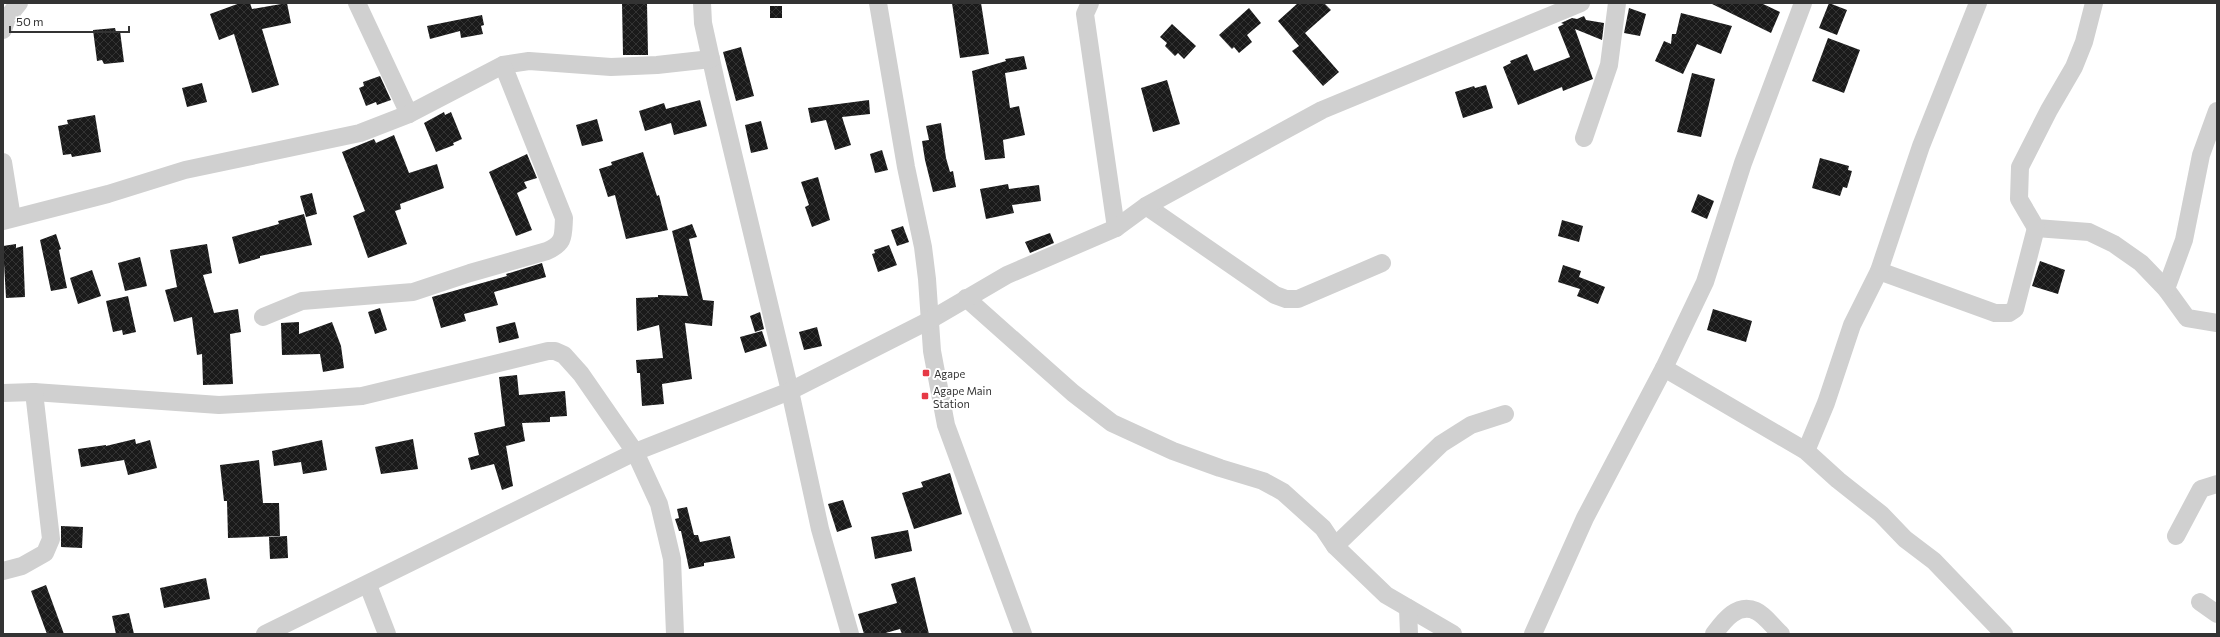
<svg xmlns="http://www.w3.org/2000/svg" width="2220" height="637" viewBox="0 0 2220 637" font-family="Commissioner,sans-serif">
<style>
.building{fill:url(#building-cross-hatch)}
.lines{fill:none;stroke-linecap:round;stroke-linejoin:round}
.street{stroke:#d0d0d0;stroke-width:18}
.poi-dot{fill:#e63946;stroke:#fff;stroke-width:1.5}
.labels{text-anchor:middle;dominant-baseline:central;stroke-width:4;stroke-linejoin:round;paint-order:stroke}
.poi-label{font-size:11px;fill:#333;stroke:#fff;text-anchor:start}
</style>
<defs>
<pattern id="building-cross-hatch" width="8" height="8" patternUnits="userSpaceOnUse"><rect width="8" height="8" fill="#1a1a1a"/><path d="M0 0l8 8M0 8l8-8" fill="none" stroke="#333"/></pattern>
</defs>
<rect width="100%" height="100%" fill="#fff"/>
<g class="building">
<polygon points="240,3 250,3 252,9 287,3 291,23 262,29 279,85 252,93 234,34 219,40 210,14"/>
<polygon points="622,3 647,3 648,55 623,55"/>
<polygon points="952,3 981,3 989,54 960,58"/>
<polygon points="1298,3 1324,3 1331,10 1305,33 1339,72 1323,86 1292,51 1299,46 1278,21"/>
<polygon points="1710,3 1761,3 1780,12 1771,33"/>
<polygon points="1829,3 1847,10 1837,35 1819,28"/>
<rect x="770" y="6" width="12" height="12"/>
<polygon points="1249,8 1261,23 1247,35 1252,42 1239,53 1234,47 1232,49 1219,35"/>
<polygon points="1629,8 1646,14 1640,36 1624,33"/>
<polygon points="1681,13 1732,26 1721,54 1697,44 1683,74 1655,61 1664,41 1671,44 1672,34 1676,34"/>
<polygon points="482,15 484,25 481,26 483,34 461,38 460,31 430,39 427,26"/>
<polygon points="1584,16 1586,20 1604,23 1602,40 1575,29 1593,79 1563,91 1562,87 1518,105 1503,67 1511,63 1510,61 1527,54 1534,71 1570,57 1558,27 1564,24 1561,23 1572,18 1577,19"/>
<polygon points="1172,24 1196,46 1184,59 1178,53 1175,56 1165,46 1167,43 1160,37"/>
<polygon points="115,28 116,32 120,31 124,62 104,64 102,60 97,61 93,30"/>
<polygon points="1828,38 1860,50 1844,93 1812,81"/>
<polygon points="741,47 754,96 736,101 723,52"/>
<polygon points="1024,56 1027,69 1005,73 1010,108 1019,106 1025,135 1003,140 1005,158 985,160 972,71 1006,61 1005,59"/>
<polygon points="1692,73 1715,79 1701,137 1677,132"/>
<polygon points="380,76 391,100 377,105 376,102 366,106 359,88 364,86 363,82"/>
<polygon points="1167,80 1180,124 1153,132 1141,88"/>
<polygon points="202,83 207,102 187,107 182,88"/>
<polygon points="1486,85 1493,108 1463,118 1455,92 1474,86 1475,88"/>
<polygon points="700,100 707,126 674,135 671,123 645,131 639,111 664,103 666,109"/>
<polygon points="869,100 870,114 842,117 851,145 835,150 826,120 811,123 808,108"/>
<polygon points="444,112 445,115 451,112 462,139 453,143 454,145 436,152 424,123"/>
<polygon points="95,115 101,152 72,157 71,154 63,155 58,126 68,124 67,120"/>
<polygon points="597,119 603,141 582,146 576,125"/>
<polygon points="761,121 768,149 751,153 745,125"/>
<polygon points="941,123 946,158 950,172 953,171 956,187 933,192 925,160 922,141 929,140 926,126"/>
<polygon points="394,135 409,173 437,164 444,188 400,204 401,209 395,211 407,244 368,258 353,216 365,211 342,152 374,139 376,143"/>
<polygon points="882,150 888,170 875,173 870,154"/>
<polygon points="643,152 657,196 659,195 668,230 626,239 615,195 608,197 599,169 612,165 611,162"/>
<polygon points="527,154 537,178 524,182 527,188 517,193 532,230 516,236 489,172"/>
<polygon points="1820,158 1849,166 1848,170 1852,171 1847,188 1843,187 1840,196 1812,188"/>
<polygon points="818,177 830,220 812,227 805,207 809,205 801,182"/>
<polygon points="1008,184 1009,189 1039,185 1041,201 1012,205 1014,213 986,219 980,189"/>
<polygon points="312,193 317,214 306,217 300,196"/>
<polygon points="1698,194 1714,201 1707,219 1691,212"/>
<polygon points="304,214 312,245 260,256 260,258 239,264 232,237 279,224 278,221"/>
<polygon points="1562,220 1583,226 1579,242 1558,236"/>
<polygon points="692,224 697,237 689,239 703,300 714,301 712,326 685,323 692,379 662,384 664,404 642,406 640,373 637,373 636,360 663,358 659,325 637,331 636,298 658,297 658,295 688,296 672,231"/>
<polygon points="903,226 909,242 897,246 891,230"/>
<polygon points="1050,233 1054,243 1030,253 1025,242"/>
<polygon points="56,234 61,249 59,250 67,288 51,291 40,240"/>
<polygon points="16,244 16,248 23,246 25,297 6,298 3,246"/>
<polygon points="207,244 212,273 203,275 214,313 238,309 241,332 230,334 233,384 203,385 202,354 197,355 192,317 174,322 165,290 177,287 170,250"/>
<polygon points="889,245 897,265 878,272 872,254 875,253 874,250"/>
<polygon points="140,257 147,286 125,291 118,263"/>
<polygon points="2040,261 2065,270 2058,294 2032,286"/>
<polygon points="542,263 546,277 494,292 498,305 464,314 466,321 441,328 432,297 507,276 506,274"/>
<polygon points="1563,265 1581,271 1579,277 1605,287 1598,304 1577,296 1580,289 1558,282"/>
<polygon points="92,270 101,296 78,304 70,278"/>
<polygon points="128,296 136,332 123,335 122,330 113,332 106,301"/>
<polygon points="380,308 387,330 375,334 368,312"/>
<polygon points="1713,309 1752,321 1746,342 1707,330"/>
<polygon points="760,312 764,329 755,332 750,316"/>
<polygon points="299,322 299,334 332,322 341,346 344,368 323,372 320,354 282,355 281,323"/>
<polygon points="515,322 519,338 499,343 496,327"/>
<polygon points="817,327 822,346 804,350 799,332"/>
<polygon points="762,331 767,346 745,353 740,337"/>
<polygon points="517,375 519,395 565,391 567,416 550,417 550,422 522,423 525,441 506,446 513,486 502,490 494,464 471,470 468,458 479,455 474,433 505,426 499,377"/>
<polygon points="135,439 136,444 150,440 157,468 128,475 124,460 81,467 78,449 106,445 106,446"/>
<polygon points="413,439 418,469 381,474 375,447"/>
<polygon points="322,440 327,470 303,474 301,462 274,466 272,451"/>
<polygon points="259,460 263,503 279,503 280,536 228,538 227,501 224,501 220,465"/>
<polygon points="950,473 962,514 914,529 902,493 923,487 921,482"/>
<polygon points="843,500 852,527 837,532 828,504"/>
<polygon points="687,507 694,535 698,535 700,542 730,536 735,558 704,563 704,566 689,569 681,531 679,531 675,519 679,518 677,509"/>
<polygon points="61,526 83,527 82,548 61,547"/>
<polygon points="908,530 912,551 875,559 871,537"/>
<polygon points="287,536 288,558 270,559 269,537"/>
<polygon points="915,577 929,634 902,634 900,629 882,634 864,634 858,614 897,603 891,584"/>
<polygon points="206,578 210,599 164,608 160,588"/>
<polygon points="46,585 64,634 47,634 31,591"/>
<polygon points="129,613 134,634 116,634 112,616"/>
</g>
<g class="lines">
<g class="street">
<polyline points="357,3 409,114"/>
<polyline points="702,3 703,23 718,91 790,391 820,529 850,634"/>
<polyline points="878,3 906,167 923,247 927,279 932,351 946,425 1023,634"/>
<polyline points="1090,3 1085,14 1116,228"/>
<polyline points="2094,3 2084,42 2074,67 2049,110 2020,167 2019,199 2036,228 2089,232 2114,244 2141,263 2166,289 2187,318 2217,323"/>
<polyline points="3,30 7,18 19,3"/>
<polyline points="1584,138 1609,65 1617,3"/>
<polyline points="3,162 12,218"/>
<polyline points="1146,206 1275,295 1286,299 1298,299 1382,263"/>
<polyline points="3,221 108,194 185,170 360,133 409,114 503,65 529,61 611,67 657,65 711,59"/>
<polyline points="1879,271 1995,313 2009,313 2015,309 2036,228"/>
<polyline points="2166,289 2184,240 2201,155 2217,111"/>
<polyline points="966,298 1073,393 1112,423 1173,451 1220,468 1263,481 1283,492 1323,528 1335,546 1386,595 1453,634"/>
<path d="M263,317L302,301L413,292L470,273L547,251C565,243 563,236 564,218L503,65"/>
<polyline points="1664,368 1806,451 1838,480 1881,514 1905,539 1934,561 2004,634"/>
<polyline points="3,393 34,392 219,405 308,400 362,396 548,351 555,351 564,355 581,374 635,452 659,504 672,559 675,634"/>
<polyline points="1806,451 1826,403 1852,325 1879,271 1921,146 1978,3"/>
<polyline points="2176,536 2201,489 2217,484"/>
<polyline points="1335,546 1441,444 1471,425 1505,414"/>
<polyline points="3,571 22,566 45,553 51,539 34,392"/>
<polyline points="368,585 387,634"/>
<polyline points="2200,602 2217,614"/>
<polyline points="1408,608 1409,634"/>
<polyline points="265,634 635,452 790,391 930,320 1007,275 1116,228 1146,206 1322,110 1581,3"/>
<polyline points="1533,634 1585,518 1664,368 1705,282 1743,163 1803,3"/>
<path d="M1714,634C1723,622 1737,602 1756,611C1765,615 1773,627 1781,634"/>
</g>
</g>
<g class="poi-dot">
<rect x="922" y="369" width="8" height="8" rx="2"/>
<rect x="921" y="392" width="8" height="8" rx="2"/>
</g>
<g class="labels">
<g class="poi-label">
<text x="934" y="373">Agape</text>
<text x="933" y="390">Agape Main<tspan x="933" dy="13">Station</tspan></text>
</g>
</g>
<rect width="2220" height="637" fill="none" stroke="#333333" stroke-width="8"/>
<path d="M10 26v6h119v-6" fill="none" stroke="#333333" stroke-width="2"/>
<text x="16" y="26" font-size="12" fill="#333333" stroke="#ffffff" stroke-width="3" paint-order="stroke">50 m</text>
</svg>
